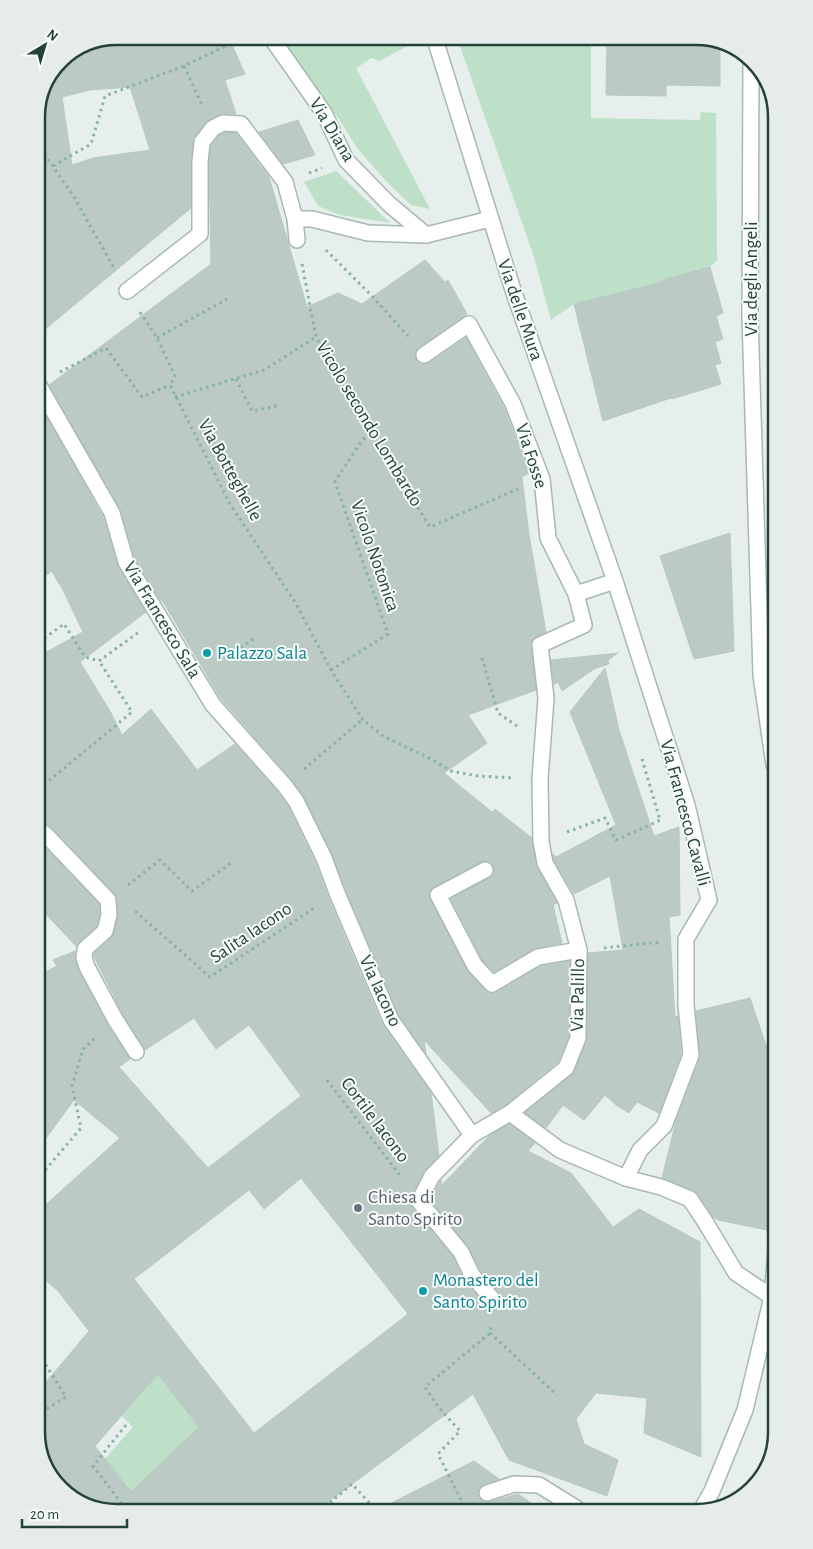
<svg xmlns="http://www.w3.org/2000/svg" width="813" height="1549" viewBox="0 0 813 1549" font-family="'Alegreya Sans',sans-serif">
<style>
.green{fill:#bfe0c8}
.building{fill:#bbcac4;stroke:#b8c9c2;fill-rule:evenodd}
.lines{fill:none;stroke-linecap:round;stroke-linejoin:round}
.minor-casing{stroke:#a8b8b2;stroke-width:18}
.path{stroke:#86b3a5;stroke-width:3;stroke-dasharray:2.5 4;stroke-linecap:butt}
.minor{stroke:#fff;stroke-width:15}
.culture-dot{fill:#0f9aa8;stroke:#f7fbf9;stroke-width:2}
.worship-dot{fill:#6b7280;stroke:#f7fbf9;stroke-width:2}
.labels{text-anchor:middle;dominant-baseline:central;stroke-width:4;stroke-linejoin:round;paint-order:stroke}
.street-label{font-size:19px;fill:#24423a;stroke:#f7fbf9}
.culture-label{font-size:19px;fill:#0d838f;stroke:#f7fbf9;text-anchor:start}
.worship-label{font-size:19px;fill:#5b616d;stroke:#f7fbf9;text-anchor:start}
.rim{fill:none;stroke:#24423a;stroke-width:2.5}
</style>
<rect width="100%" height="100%" fill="#e6efeb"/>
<g class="green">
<polygon points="280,36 414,36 416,42 379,61 372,58 356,68 430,209 411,205 386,181 357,148 339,119 315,93"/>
<polygon points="458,36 591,36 591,118 700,120 701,112 716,113 717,260 710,267 662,280 667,298 630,290 574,304 551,320 534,257 461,49"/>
<polygon points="336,171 386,219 391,223 340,215 318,206 304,182"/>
<polygon points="158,1374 255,1499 140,1512 98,1467 133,1427 122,1416"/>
</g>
<g class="building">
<path d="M118,36H228L245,74L225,80L236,114H223L209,120L194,137L191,161V208L37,336L36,112L60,60ZM130,87L150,150L93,158L72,165L62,97L90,90Z"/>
<polygon points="607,36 701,36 720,43 720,86 666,85 666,96 606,95"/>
<polygon points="298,120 315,155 283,164 259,132"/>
<polygon points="225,132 236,133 269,177 307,307 338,293 362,304 425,260 445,282 448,280 467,314 418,348 415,355 416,360 420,364 429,363 466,338 504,408 529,473 522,477 529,535 546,632 536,637 532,641 531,645 536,690 468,715 487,743 444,773 492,812 495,809 532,838 537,867 557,903 553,905 562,943 534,949 494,972 483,961 451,899 493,875 494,870 493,865 490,862 485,861 481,862 434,887 430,890 429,894 430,899 467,970 488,993 497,992 541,966 570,961 569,1036 558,1062 505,1105 491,1113 424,1040 426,1054 399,1015 346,890 332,854 304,797 292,780 221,699 162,600 161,601 135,558 120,509 49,385 211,264 209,162 211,146 219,135"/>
<polygon points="710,267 723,313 716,316 723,339 715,342 721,363 715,365 721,384 672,399 671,398 603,421 574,304 663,282 662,280"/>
<path d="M38,402L103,517L118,567L146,612L80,662L110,711L122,735L151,709L197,770L235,744L278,792L288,806L315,862L328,897L382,1024L431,1093L439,1156L424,1171L411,1197L410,1203L412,1207L453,1257L465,1281L490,1310H496L503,1305V1300L501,1295L480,1270L468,1246L430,1200L441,1180L442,1185L489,1136L509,1124L535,1143L528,1151L571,1173L613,1227L639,1209L700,1242L701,1457L644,1433L647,1398L596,1393L576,1419L584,1444L618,1460L607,1496L509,1460L473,1394L316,1511L112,1513L72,1499L43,1463L42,1387L89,1331L58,1291L42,1277L41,1209L120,1138L74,1100L41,1145L40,975L57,966L53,960L75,951V961L79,971L107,1024L130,1059L119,1067L208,1168L301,1096L249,1025L216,1049L194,1018L145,1050L123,1014L94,957V954L111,938L114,933L118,915L117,899L115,894L54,830L46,823L40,821L39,656L83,632L60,584H59L52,571L39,580ZM301,1178L408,1314L254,1433L134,1279L249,1190L264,1209ZM158,1374L199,1427L131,1492L95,1446Z"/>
<polygon points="730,533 734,651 694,659 660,556"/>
<polygon points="618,653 608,660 609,664 594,669 562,691 558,682 554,684 551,660"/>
<polygon points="605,668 619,730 654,836 679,827 680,915 669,917 675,1017 678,1016 681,1054 659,1113 637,1102 629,1113 616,1105 605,1095 584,1120 563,1105 546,1128 525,1113 572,1075 587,1041 588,953 623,950 610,876 574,894 554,860 553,854 556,857 616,825 570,712"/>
<polygon points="40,842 99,904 100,914 97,926 79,942 76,946 43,911 40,904"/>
<polygon points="750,998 775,1072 776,1204 767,1230 718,1220 712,1216 698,1194 694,1191 662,1178 676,1121 700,1058 696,1011"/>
<polygon points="474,1461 499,1479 484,1484 480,1487 478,1495 481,1500 489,1502 518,1494 538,1508 378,1510"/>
</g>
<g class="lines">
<g class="minor-casing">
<g id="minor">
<polyline points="270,36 324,113 346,160 389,204 426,235 490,219"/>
<polyline points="434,36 513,290 615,581 687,805 709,900 686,939 686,1005 691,1055 664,1126 640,1150 626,1178"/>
<polyline points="751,62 750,317 761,675 774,765"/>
<polyline points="295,219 312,219 368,233 426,235"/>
<polyline points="127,291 200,234 200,162 202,142 213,128 223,123 241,124 285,182 295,219 297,240"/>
<polyline points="424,355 469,324 513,404 542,479 548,538 576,594 584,625 540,645 546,698 540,779 541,841 545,863 566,900 579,950 578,1038 566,1068 510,1113 472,1135"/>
<polyline points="38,384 112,513 126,562 213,705 285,786 296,801 324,858 337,893 391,1020 472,1135 432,1176 419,1201 461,1252 472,1275 494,1301"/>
<polyline points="576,594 615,581"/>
<polyline points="40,830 48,837 108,900 109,915 105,931 85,949 84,958 87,967 115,1019 136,1052"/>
<polyline points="485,870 438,895 475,966 492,984 538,957 579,950"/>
<polyline points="510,1113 560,1150 626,1178 661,1187 690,1199 704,1220 736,1273 772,1297"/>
<polyline points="487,1493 514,1484 539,1485 576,1508"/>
<polyline points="703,1507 712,1491 745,1410 772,1297 776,1251"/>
</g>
</g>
<g class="path">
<polyline points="184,66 202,105"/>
<polyline points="37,143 74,197 114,268"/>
<polyline points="53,166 91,144 105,96 184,66 244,37"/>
<polyline points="309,173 322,168"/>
<polyline points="326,250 372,296 408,336"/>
<polyline points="302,264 316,337 370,431 430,527 518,489"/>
<polyline points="140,312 157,338 175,376 170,385 230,504 295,602 331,670 363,720 383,736 431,759 451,771 478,776 513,778"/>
<polyline points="157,338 227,299"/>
<polyline points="60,372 106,348 142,397 170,385"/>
<polyline points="236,379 252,411 277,406"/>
<polyline points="175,397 264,370 316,337"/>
<polyline points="39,642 64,624 85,657 99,661"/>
<polyline points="235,651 255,638"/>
<polyline points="482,658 498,713 517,726"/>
<polyline points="99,661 139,632"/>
<polyline points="331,670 388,634 335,482 358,446 370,431"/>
<polyline points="642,759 660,820"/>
<polyline points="304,769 362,720"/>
<polyline points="39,789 132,712 99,661"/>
<polyline points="567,832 605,818 616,840 663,819"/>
<polyline points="128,885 160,860 192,891 231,863"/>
<polyline points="135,912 136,912 210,977 316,907"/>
<polyline points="604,948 660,942"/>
<polyline points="327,1080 402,1178"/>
<polyline points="41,1175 81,1128 72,1086 83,1049 97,1036"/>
<polyline points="490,1333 557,1395"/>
<polyline points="42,1359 66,1397 42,1412"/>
<polyline points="126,1425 93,1466 128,1512"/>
<polyline points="461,1500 438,1454 460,1431 439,1408 425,1387 490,1333 491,1325"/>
<polyline points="320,1511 352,1484 376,1510"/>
</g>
<use href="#minor" class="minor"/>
</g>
<g class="culture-dot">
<circle cx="207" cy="653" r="5"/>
<circle cx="423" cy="1291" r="5"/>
</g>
<circle class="worship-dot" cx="358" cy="1208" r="5"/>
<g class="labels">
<g class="street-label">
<text transform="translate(332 130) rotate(59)">Via Diana</text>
<text transform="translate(751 279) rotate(-90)">Via degli Angeli</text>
<text transform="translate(520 310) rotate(71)">Via delle Mura</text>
<text transform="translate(369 424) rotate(59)">Vicolo secondo Lombardo</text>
<text transform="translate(531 456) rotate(72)">Via Fosse</text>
<text transform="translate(230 470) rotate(61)">Via Botteghelle</text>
<text transform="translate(375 556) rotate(71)">Vicolo Notonica</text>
<text transform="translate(162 620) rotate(59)">Via Francesco Sala</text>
<text transform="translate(685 813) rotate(75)">Via Francesco Cavalli</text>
<text transform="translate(251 933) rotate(-34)">Salita Iacono</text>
<text transform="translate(380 991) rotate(65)">Via Iacono</text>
<text transform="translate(578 995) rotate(-89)">Via Palillo</text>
<text transform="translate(375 1120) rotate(53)">Cortile Iacono</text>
</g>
<g class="culture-label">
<text x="217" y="653">Palazzo Sala</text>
<text x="433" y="1280">Monastero del<tspan x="433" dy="22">Santo Spirito</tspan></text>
</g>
<g class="worship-label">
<text x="368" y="1197">Chiesa di<tspan x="368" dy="22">Santo Spirito</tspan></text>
</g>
</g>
<path d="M0 0H813V1549H0ZM117 45H696A72 72 0 0 1 768 117V1432A72 72 0 0 1 696 1504H117A72 72 0 0 1 45 1432V117A72 72 0 0 1 117 45Z" fill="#e6ecea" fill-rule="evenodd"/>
<path class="rim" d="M117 45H696A72 72 0 0 1 768 117V1432A72 72 0 0 1 696 1504H117A72 72 0 0 1 45 1432V117A72 72 0 0 1 117 45Z"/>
<g transform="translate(45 45) rotate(38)" stroke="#f7fbf9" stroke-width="4" paint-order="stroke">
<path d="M0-4L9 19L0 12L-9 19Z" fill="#24423a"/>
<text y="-8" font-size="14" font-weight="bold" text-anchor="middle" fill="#24423a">N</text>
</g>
<path d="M22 1519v8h105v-8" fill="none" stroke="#24423a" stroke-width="2.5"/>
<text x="30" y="1519" font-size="15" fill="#24423a" stroke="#f7fbf9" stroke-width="4" paint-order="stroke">20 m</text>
</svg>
